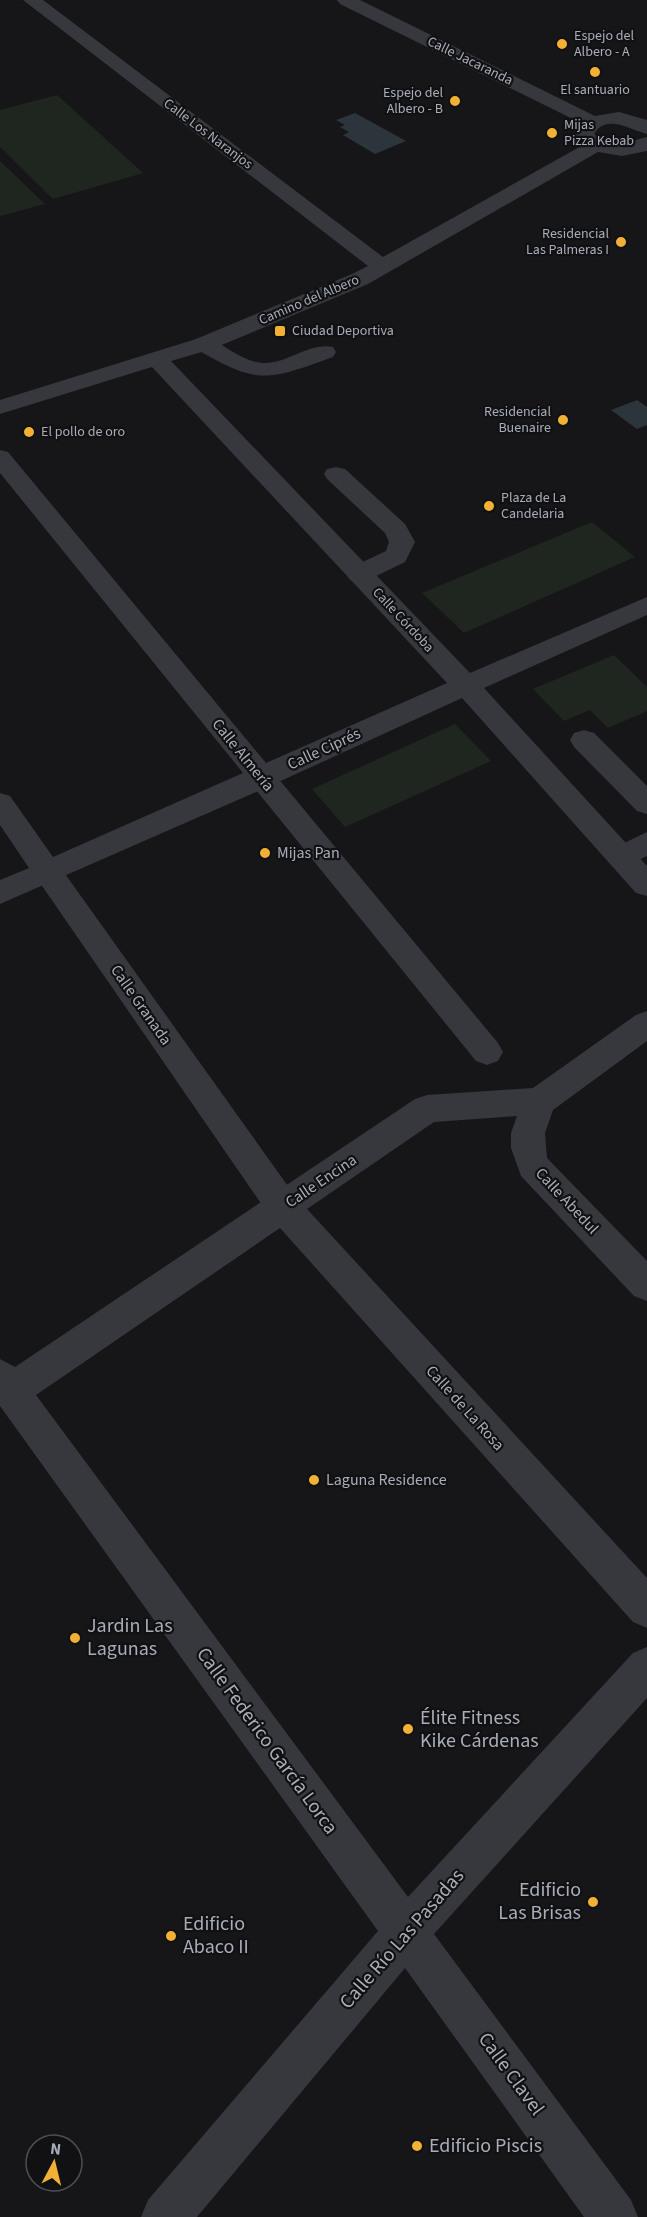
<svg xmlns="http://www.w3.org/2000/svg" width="647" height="2217" viewBox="0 0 647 2217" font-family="'Source Sans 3',sans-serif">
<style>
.green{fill:#1e261f}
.water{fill:#2c353c}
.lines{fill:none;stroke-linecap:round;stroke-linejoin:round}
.service{fill:#37383d;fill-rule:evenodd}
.pedestrian{fill:#37383d;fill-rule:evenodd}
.minor{fill:#37383d;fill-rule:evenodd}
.poi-dot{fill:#f2b134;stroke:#111113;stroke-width:2}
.labels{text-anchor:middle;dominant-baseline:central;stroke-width:4.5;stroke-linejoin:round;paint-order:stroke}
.far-poi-label{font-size:14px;fill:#a8adb8;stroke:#111113;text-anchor:start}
.far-street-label{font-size:14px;fill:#a8adb8;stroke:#111113}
.street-label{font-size:16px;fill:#a8adb8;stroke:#111113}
.poi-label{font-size:16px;fill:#a8adb8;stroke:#111113;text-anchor:start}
.near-poi-label{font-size:20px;fill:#a8adb8;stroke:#111113;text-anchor:start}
.near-street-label{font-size:20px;fill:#a8adb8;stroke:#111113}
</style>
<rect width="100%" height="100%" fill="#161618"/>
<g class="green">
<polygon points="57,95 143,173 53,199 0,147 0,110"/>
<polygon points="0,161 45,204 0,216"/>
<polygon points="592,522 635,557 464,633 422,593"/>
<polygon points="614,655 647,687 647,711 608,728 590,710 564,721 533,689"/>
<polygon points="455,724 491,761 345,827 312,789"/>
</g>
<g class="water">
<polygon points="355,113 406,141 375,154 343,135 349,132 340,127 345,125 336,120"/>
<polygon points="637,400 647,407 647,425 637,429 611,410"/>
</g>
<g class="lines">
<g class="service">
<path d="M204,337C225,343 242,363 265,363C288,363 310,342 333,347L336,352L333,357C267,381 258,385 196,349L193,344L196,339Z"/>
<polygon points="336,467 345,469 405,524 415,542 405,562 368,580 359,582 350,580 346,574 350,568 386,551 389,542 385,533 327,479 324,474 327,469"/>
<polygon points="584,730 594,733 647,786 647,814 637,811 574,747 570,740 574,733"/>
<polygon points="647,832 647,856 622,868 612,865 607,857 612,849"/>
</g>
<g class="pedestrian">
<polygon points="262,768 272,771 498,1043 503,1052 498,1061 487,1065 476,1061 252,785 248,778 252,771"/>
<polygon points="48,861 58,864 295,1196 300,1207 295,1218 283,1222 271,1218 38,880 33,872 38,864"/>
</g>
<g class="minor">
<path d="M23,0H43L383,257L583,145L574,134L581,123L340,4L337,0H360L595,116L619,112L647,120V134C631,130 606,113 594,134C611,150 627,142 647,137V151L622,156L598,152L368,284L212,349L171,361L470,673L647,597V615L484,688L647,866V896L636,893L462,698L272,785L0,904V880L29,868L0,825V793L10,796L53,857L243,773L0,473V450L8,452L266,763L447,683L152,367L0,414V400L196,339L352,274L368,266Z"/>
<polygon points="647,1011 647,1041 553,1110 545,1133 547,1158 647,1261 647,1301 634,1296 521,1176 511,1148 511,1133 517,1116 434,1122 307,1209 647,1578 647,1628 633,1622 280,1228 36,1395 408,1897 633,1653 647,1647 647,1698 434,1934 631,2200 638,2217 584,2217 405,1968 197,2217 141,2217 148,2200 378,1931 0,1406 0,1359 15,1367 415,1099 427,1095 533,1088 636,1015"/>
</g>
</g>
<g class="poi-dot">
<circle cx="562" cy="44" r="6"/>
<circle cx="595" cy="72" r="6"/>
<circle cx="455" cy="101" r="6"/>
<circle cx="552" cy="133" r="6"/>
<circle cx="621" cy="242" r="6"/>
<rect x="274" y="325" width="12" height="12" rx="3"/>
<circle cx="563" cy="420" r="6"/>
<circle cx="29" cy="432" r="6"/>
<circle cx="489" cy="506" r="6"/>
<circle cx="265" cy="853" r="6"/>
<circle cx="314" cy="1480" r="6"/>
<circle cx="75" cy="1638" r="6"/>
<circle cx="408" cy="1729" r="6"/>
<circle cx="593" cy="1902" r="6"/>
<circle cx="171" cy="1936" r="6"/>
<circle cx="417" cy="2146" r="6"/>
</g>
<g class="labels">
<g class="far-poi-label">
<text x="574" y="36">Espejo del<tspan x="574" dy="16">Albero - A</tspan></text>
<text x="595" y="90" text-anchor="middle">El santuario</text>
<text x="443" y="93" text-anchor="end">Espejo del<tspan x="443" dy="16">Albero - B</tspan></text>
<text x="564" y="125">Mijas<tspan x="564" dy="16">Pizza Kebab</tspan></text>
<text x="609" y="234" text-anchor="end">Residencial<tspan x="609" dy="16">Las Palmeras I</tspan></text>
<text x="292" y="331">Ciudad Deportiva</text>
<text x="551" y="412" text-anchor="end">Residencial<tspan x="551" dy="16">Buenaire</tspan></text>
<text x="41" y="432">El pollo de oro</text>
<text x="501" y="498">Plaza de La<tspan x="501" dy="16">Candelaria</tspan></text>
</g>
<g class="far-street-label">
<text transform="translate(470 61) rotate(26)">Calle Jacaranda</text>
<text transform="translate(208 134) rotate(37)">Calle Los Naranjos</text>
<text transform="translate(309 300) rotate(-23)">Camino del Albero</text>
<text transform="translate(403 620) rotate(47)">Calle Córdoba</text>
</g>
<g class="street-label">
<text transform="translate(324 749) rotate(-25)">Calle Ciprés</text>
<text transform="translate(243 755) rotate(51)">Calle Almería</text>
<text transform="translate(141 1005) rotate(55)">Calle Granada</text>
<text transform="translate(321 1181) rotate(-34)">Calle Encina</text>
<text transform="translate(567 1201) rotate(47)">Calle Abedul</text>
<text transform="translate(465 1408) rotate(48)">Calle de La Rosa</text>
</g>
<g class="poi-label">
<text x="277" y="853">Mijas Pan</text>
<text x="326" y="1480">Laguna Residence</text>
</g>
<g class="near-poi-label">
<text x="87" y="1626">Jardin Las<tspan x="87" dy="23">Lagunas</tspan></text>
<text x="420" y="1718">Élite Fitness<tspan x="420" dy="23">Kike Cárdenas</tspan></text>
<text x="581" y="1890" text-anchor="end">Edificio<tspan x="581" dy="23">Las Brisas</tspan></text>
<text x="183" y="1924">Edificio<tspan x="183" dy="23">Abaco II</tspan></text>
<text x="429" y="2146">Edificio Piscis</text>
</g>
<g class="near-street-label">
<text transform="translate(267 1741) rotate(54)">Calle Federico García Lorca</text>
<text transform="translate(402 1939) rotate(-49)">Calle Río Las Pasadas</text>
<text transform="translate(511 2074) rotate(54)">Calle Clavel</text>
</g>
</g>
<g transform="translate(54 2163) rotate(7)"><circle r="28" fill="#111113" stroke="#4d4f55" stroke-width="1.5"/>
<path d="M0-4.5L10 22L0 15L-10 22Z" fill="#f2b134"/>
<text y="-9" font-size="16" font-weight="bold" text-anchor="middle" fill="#a8adb8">N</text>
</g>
</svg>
